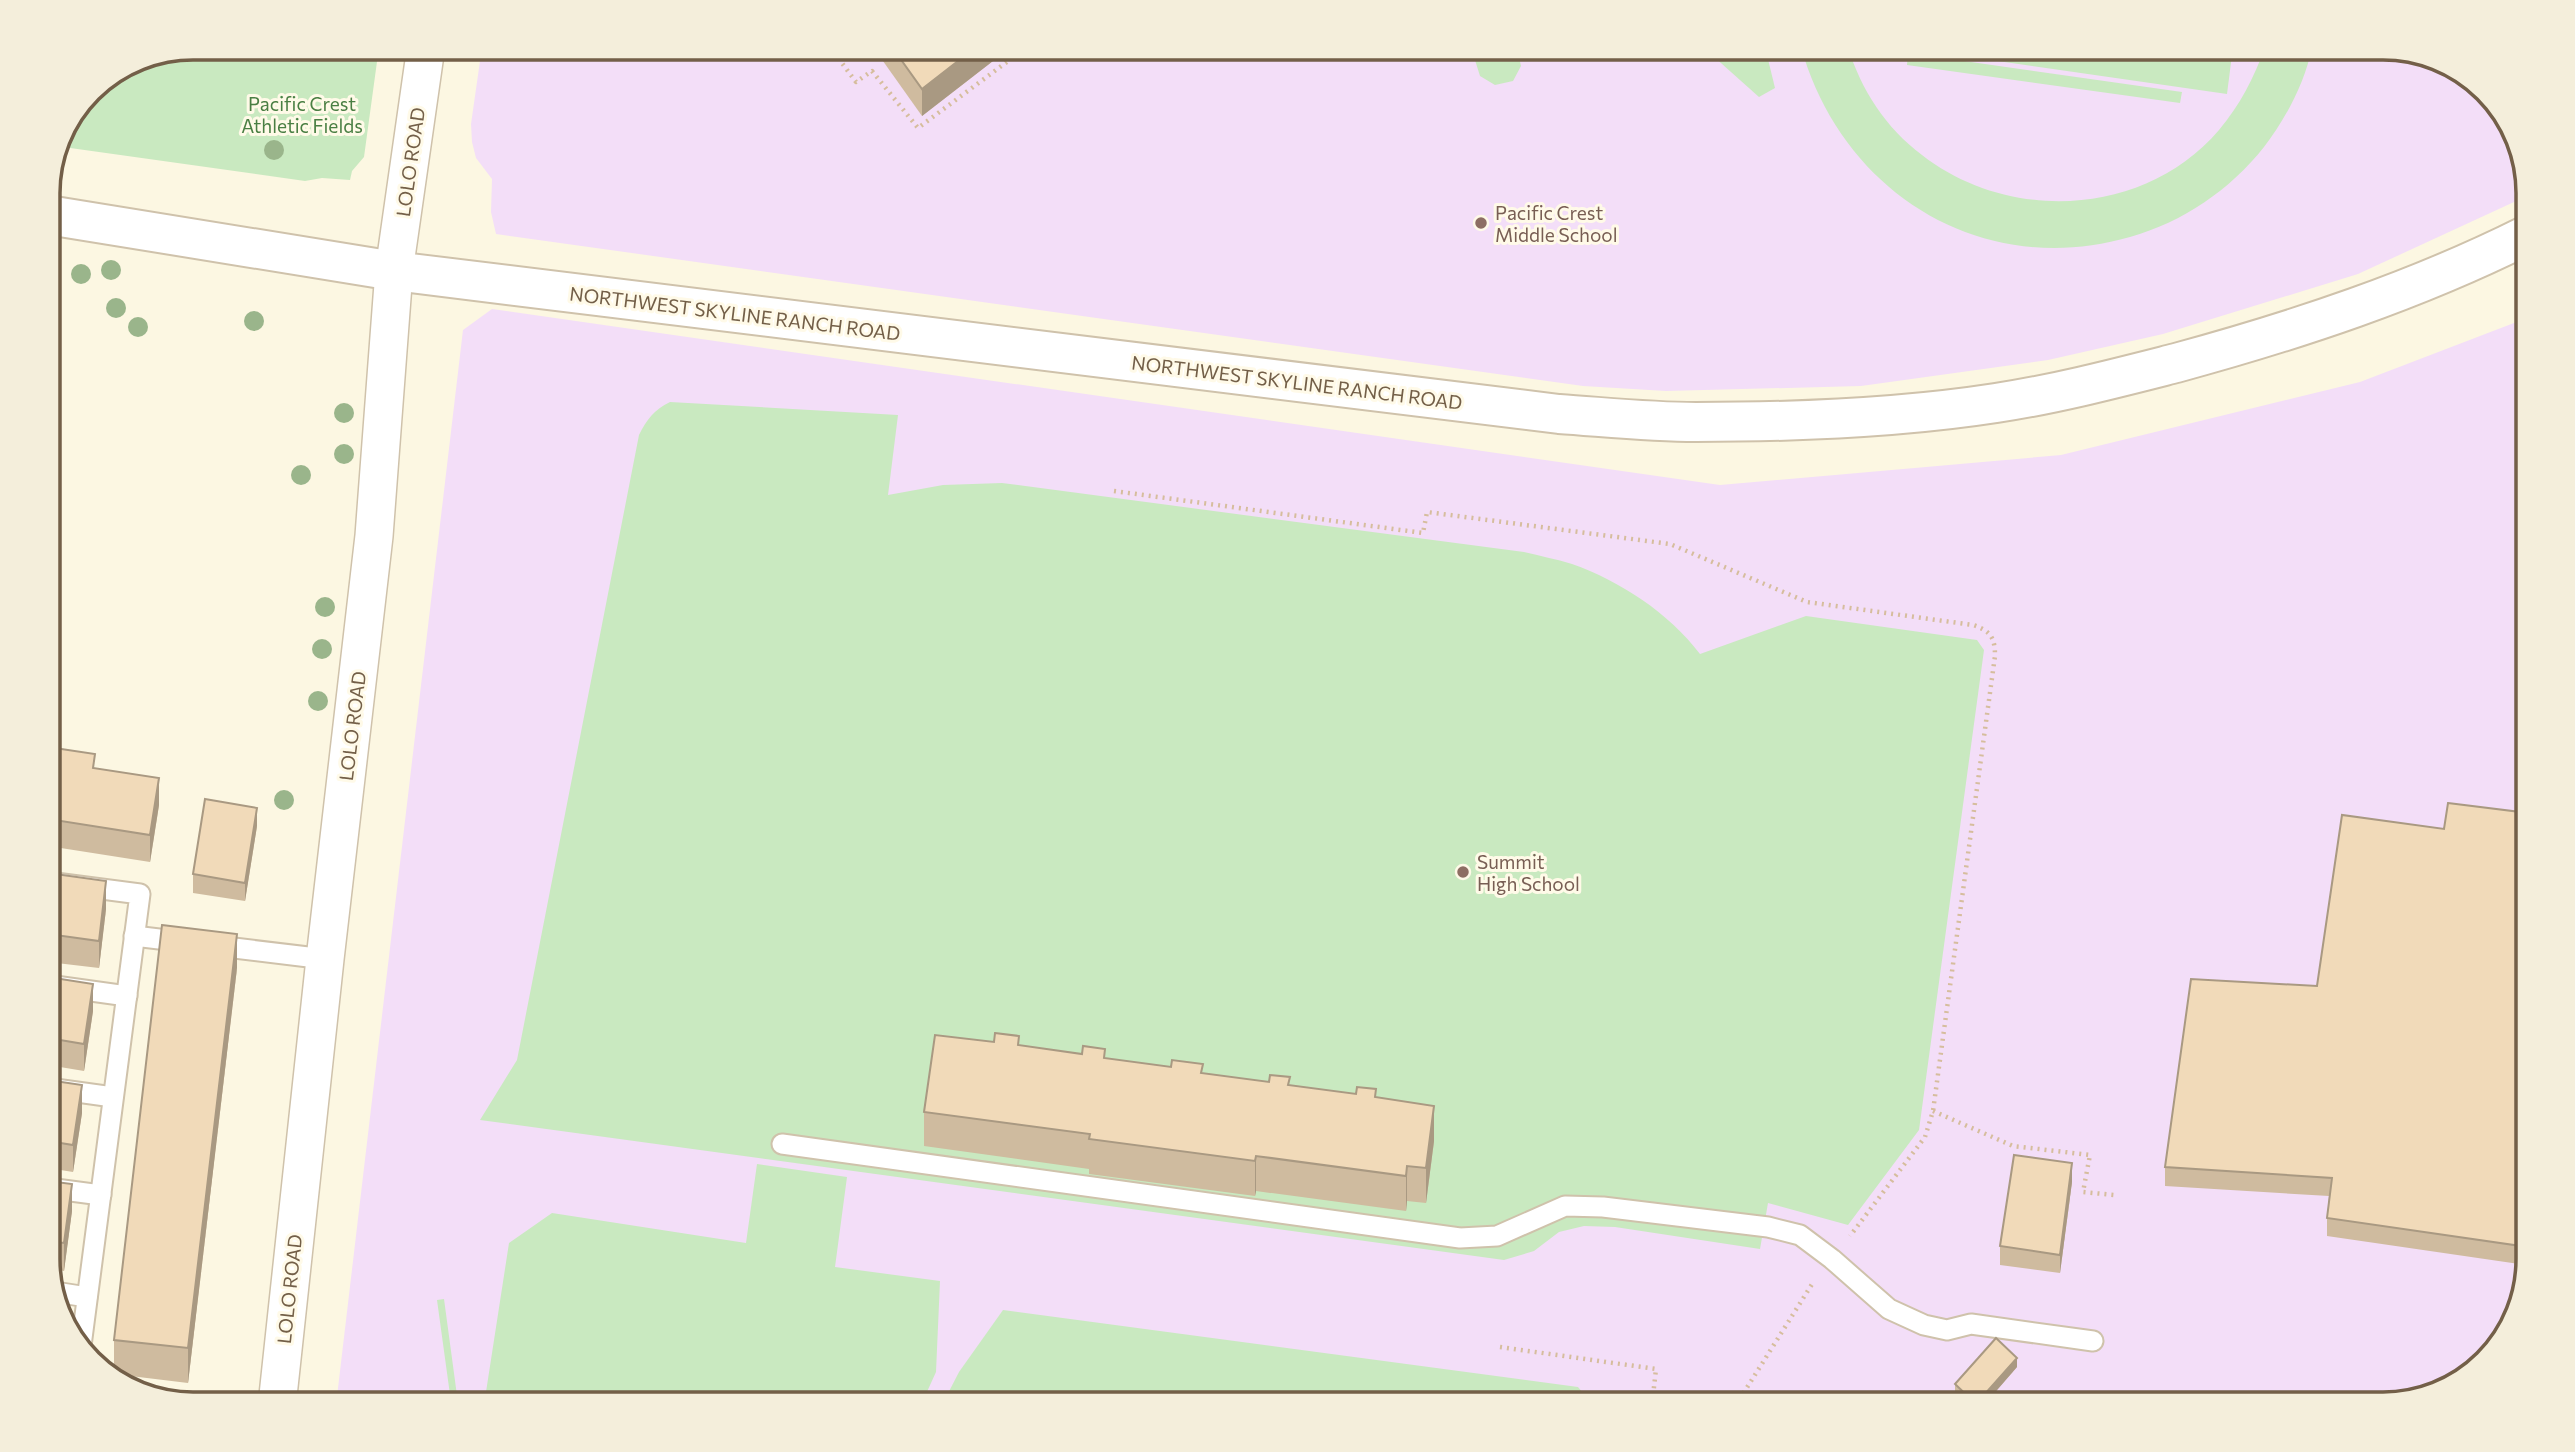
<svg xmlns="http://www.w3.org/2000/svg" width="2575" height="1452" viewBox="0 0 2575 1452" font-family="Commissioner,sans-serif">
<style>
.education{fill:#f3def8}
.green{fill:#c9e9c0}
.lines{fill:none;stroke-linecap:round;stroke-linejoin:round}
.service-casing{stroke:#cfc2ab;stroke-width:23}
.minor-casing{stroke:#cfc2ab;stroke-width:40}
.tertiary-casing{stroke:#cfc2ab;stroke-width:42}
.path{stroke:#d6bd9d;stroke-width:4.5;stroke-dasharray:2 5;stroke-linecap:butt}
.service{stroke:#fff;stroke-width:19}
.minor{stroke:#fff;stroke-width:37}
.tertiary{stroke:#fff;stroke-width:38}
.tree{fill:#9ab58b}
.wall{fill:#cfbb9f}
.shaded-wall{fill:#a99982}
.building{fill:#f1dab9;stroke:#a99982;stroke-width:2}
.education-dot{fill:#8d6e63;stroke:#fffae8;stroke-width:2.5}
.labels{text-anchor:middle;dominant-baseline:central;stroke-width:6;stroke-linejoin:round;paint-order:stroke}
.park-label{font-size:19px;fill:#4a7f43;stroke:#fffae8}
.street-label{font-size:19px;fill:#735f48;stroke:#fffae8}
.education-label{font-size:19px;fill:#785e54;stroke:#fffae8;text-anchor:start}
.rim{fill:none;stroke:#735f48;stroke-width:3.5}
</style>
<rect width="100%" height="100%" fill="#fcf7e2"/>
<g class="education">
<polygon points="482,47 2382,47 2455,67 2503,112 2527,184 2527,196 2358,274 2163,334 2048,360 1861,386 1666,391 1583,386 496,234 491,212 492,179 476,158 472,142 471,124"/>
<polygon points="492,309 1720,485 2061,455 2360,382 2527,318 2528,1260 2508,1332 2455,1385 2383,1405 336,1405 463,330"/>
</g>
<g class="green">
<polygon points="193,47 379,47 364,157 352,171 350,180 322,178 305,181 56,146 58,137 90,90 137,58"/>
<polygon points="1482,47 1513,47 1517,49 1521,66 1513,81 1495,85 1480,76 1475,60"/>
<polygon points="1703,47 1765,47 1775,88 1759,97"/>
<path d="M1801,47H1848C1861,90 1886,128 1922,155C2009,223 2145,217 2219,130C2240,105 2254,78 2265,47H2312C2305,83 2286,118 2264,147C2230,190 2183,222 2130,237C1982,280 1842,193 1801,47Z"/>
<polygon points="1900,47 2233,47 2227,94"/>
<polygon points="1908,53 2182,92 2180,103 1907,65"/>
<path d="M670,402L898,415L888,495L943,485L1002,483L1524,552C1540,556 1556,559 1572,564C1620,581 1669,613 1700,654L1806,616L1977,640L1984,650L1919,1130L1848,1225L1768,1203L1760,1249L1615,1227L1584,1226L1559,1232L1534,1251L1504,1260L480,1120L517,1060L639,435C647,419 654,410 670,402Z"/>
<polygon points="757,1164 847,1177 835,1267 940,1281 936,1372 921,1405 484,1405 509,1243 552,1213 746,1243"/>
<polygon points="444,1299 458,1403 460,1405 450,1405 451,1402 437,1300"/>
<polygon points="1003,1310 1578,1387 1593,1405 942,1405 959,1372"/>
</g>
<g class="lines">
<g class="service-casing">
<g id="service">
<polyline points="48,882 140,894 81,1346"/>
<polyline points="134,936 325,959"/>
<polyline points="48,985 127,996"/>
<polyline points="48,1088 113,1097"/>
<polyline points="782,1144 1460,1238 1497,1236 1565,1206 1603,1207 1768,1227 1800,1235 1832,1259 1889,1309 1924,1325 1947,1330 1971,1324 2093,1341"/>
<polyline points="48,1188 101,1195"/>
<polyline points="55,1292 87,1297"/>
</g>
</g>
<g class="minor-casing">
<polyline id="minor" points="277,1405 325,959 374,536 394,271 426,47"/>
</g>
<g class="tertiary-casing">
<path id="tertiary" d="M48,215L394,271L1559,414C1604,417 1650,422 1696,422C1794,422 1899,418 1996,403C2056,394 2117,378 2176,363C2297,330 2415,291 2527,235"/>
</g>
<g class="path">
<polyline points="830,47 856,82 872,71 918,128 1027,47"/>
<path d="M1114,491L1423,533L1427,512L1670,544L1807,602L1973,625C1991,631 1995,638 1995,656L1933,1111L1925,1137L1850,1236"/>
<polyline points="1933,1111 2013,1146 2090,1155 2083,1192 2114,1195"/>
<polyline points="1500,1347 1656,1369 1652,1405"/>
<polyline points="1736,1405 1814,1281"/>
</g>
<use href="#service" class="service"/>
<use href="#minor" class="minor"/>
<use href="#tertiary" class="tertiary"/>
</g>
<g class="tree">
<circle cx="274" cy="150" r="10"/>
<circle cx="111" cy="270" r="10"/>
<circle cx="81" cy="274" r="10"/>
<circle cx="116" cy="308" r="10"/>
<circle cx="254" cy="321" r="10"/>
<circle cx="138" cy="327" r="10"/>
<circle cx="344" cy="413" r="10"/>
<circle cx="344" cy="454" r="10"/>
<circle cx="301" cy="475" r="10"/>
<circle cx="325" cy="607" r="10"/>
<circle cx="322" cy="649" r="10"/>
<circle cx="318" cy="701" r="10"/>
<circle cx="284" cy="800" r="10"/>
</g>
<g class="wall">
<polygon points="873,47 1011,47 922,116"/>
<polygon points="48,747 95,768 159,805 150,862 48,846"/>
<polygon points="2528,813 2528,1260 2526,1265 2327,1236 2327,1218 2329,1196 2165,1186 2165,1167 2317,986"/>
<polygon points="257,826 245,901 193,893 193,874"/>
<polygon points="48,873 106,909 99,968 48,962"/>
<polygon points="237,968 188,1383 114,1374 114,1340"/>
<polygon points="48,977 93,1011 84,1071 48,1065"/>
<polygon points="1019,1045 1203,1073 1376,1098 1434,1141 1426,1203 1407,1201 1406,1211 1256,1191 1255,1196 1089,1174 1089,1169 924,1146 924,1112"/>
<polygon points="48,1080 82,1113 73,1172 48,1168"/>
<polygon points="48,1181 72,1211 64,1271 48,1268"/>
<polygon points="2072,1182 2060,1273 2000,1265 2000,1246"/>
<polygon points="2017,1367 1984,1405 1967,1405 1955,1393 1955,1384"/>
</g>
<g class="shaded-wall">
<polygon points="976,47 1011,47 922,116 922,89"/>
<polygon points="159,778 159,805 150,862 150,835"/>
<polygon points="257,808 257,826 245,901 245,883"/>
<polygon points="106,881 106,909 99,968 99,941"/>
<polygon points="237,934 237,968 188,1383 188,1348"/>
<polygon points="93,984 93,1011 84,1071 84,1044"/>
<polygon points="82,1085 82,1113 73,1172 73,1145"/>
<polygon points="1434,1106 1434,1141 1426,1203 1426,1168"/>
<polygon points="1256,1156 1256,1191 1255,1196 1255,1161"/>
<polygon points="2072,1163 2072,1182 2060,1273 2060,1255"/>
<polygon points="1407,1166 1407,1201 1406,1211 1406,1176"/>
<polygon points="72,1184 72,1211 64,1271 64,1243"/>
<polygon points="62,1282 62,1309 61,1313 59,1305"/>
<polygon points="2017,1358 2017,1367 1984,1405 1976,1405"/>
</g>
<g class="building">
<polygon points="892,47 976,47 922,89"/>
<polygon points="48,747 95,754 93,768 159,778 150,835 48,819"/>
<polygon points="205,799 257,808 245,883 193,874"/>
<polygon points="2448,803 2528,813 2528,1247 2327,1218 2332,1178 2165,1167 2191,979 2317,986 2342,815 2444,829"/>
<polygon points="48,873 106,881 99,941 48,934"/>
<polygon points="162,925 237,934 188,1348 114,1340"/>
<polygon points="48,977 93,984 84,1044 48,1038"/>
<polygon points="995,1033 1019,1036 1018,1045 1082,1054 1083,1046 1105,1049 1104,1058 1171,1067 1172,1060 1203,1064 1201,1073 1269,1082 1270,1075 1290,1077 1288,1085 1356,1094 1357,1087 1376,1089 1375,1097 1434,1106 1426,1168 1407,1166 1406,1176 1256,1156 1255,1161 1089,1139 1090,1134 924,1112 935,1035 994,1042"/>
<polygon points="48,1080 82,1085 73,1145 48,1141"/>
<polygon points="2014,1155 2072,1163 2060,1255 2000,1246"/>
<polygon points="48,1181 72,1184 64,1243 48,1241"/>
<polygon points="51,1280 62,1282 59,1305"/>
<polygon points="1996,1338 2017,1358 1976,1404 1955,1384"/>
</g>
<g class="education-dot">
<circle cx="1481" cy="223" r="7"/>
<circle cx="1463" cy="872" r="7"/>
</g>
<g class="labels">
<g class="park-label">
<text x="302" y="103">Pacific Crest<tspan x="302" dy="22">Athletic Fields</tspan></text>
</g>
<g class="street-label">
<text transform="translate(410 162) rotate(-82)">LOLO ROAD</text>
<text transform="translate(735 313) rotate(7)">NORTHWEST SKYLINE RANCH ROAD</text>
<text transform="translate(1297 382) rotate(7)">NORTHWEST SKYLINE RANCH ROAD</text>
<text transform="translate(352 726) rotate(-83)">LOLO ROAD</text>
<text transform="translate(289 1289) rotate(-84)">LOLO ROAD</text>
</g>
<g class="education-label">
<text x="1495" y="212">Pacific Crest<tspan x="1495" dy="22">Middle School</tspan></text>
<text x="1477" y="861">Summit<tspan x="1477" dy="22">High School</tspan></text>
</g>
</g>
<path d="M0 0H2575V1452H0ZM193 60H2383A133 133 0 0 1 2516 193V1259A133 133 0 0 1 2383 1392H193A133 133 0 0 1 60 1259V193A133 133 0 0 1 193 60Z" fill="#f4eedb" fill-rule="evenodd"/>
<path class="rim" d="M193 60H2383A133 133 0 0 1 2516 193V1259A133 133 0 0 1 2383 1392H193A133 133 0 0 1 60 1259V193A133 133 0 0 1 193 60Z"/>
</svg>
